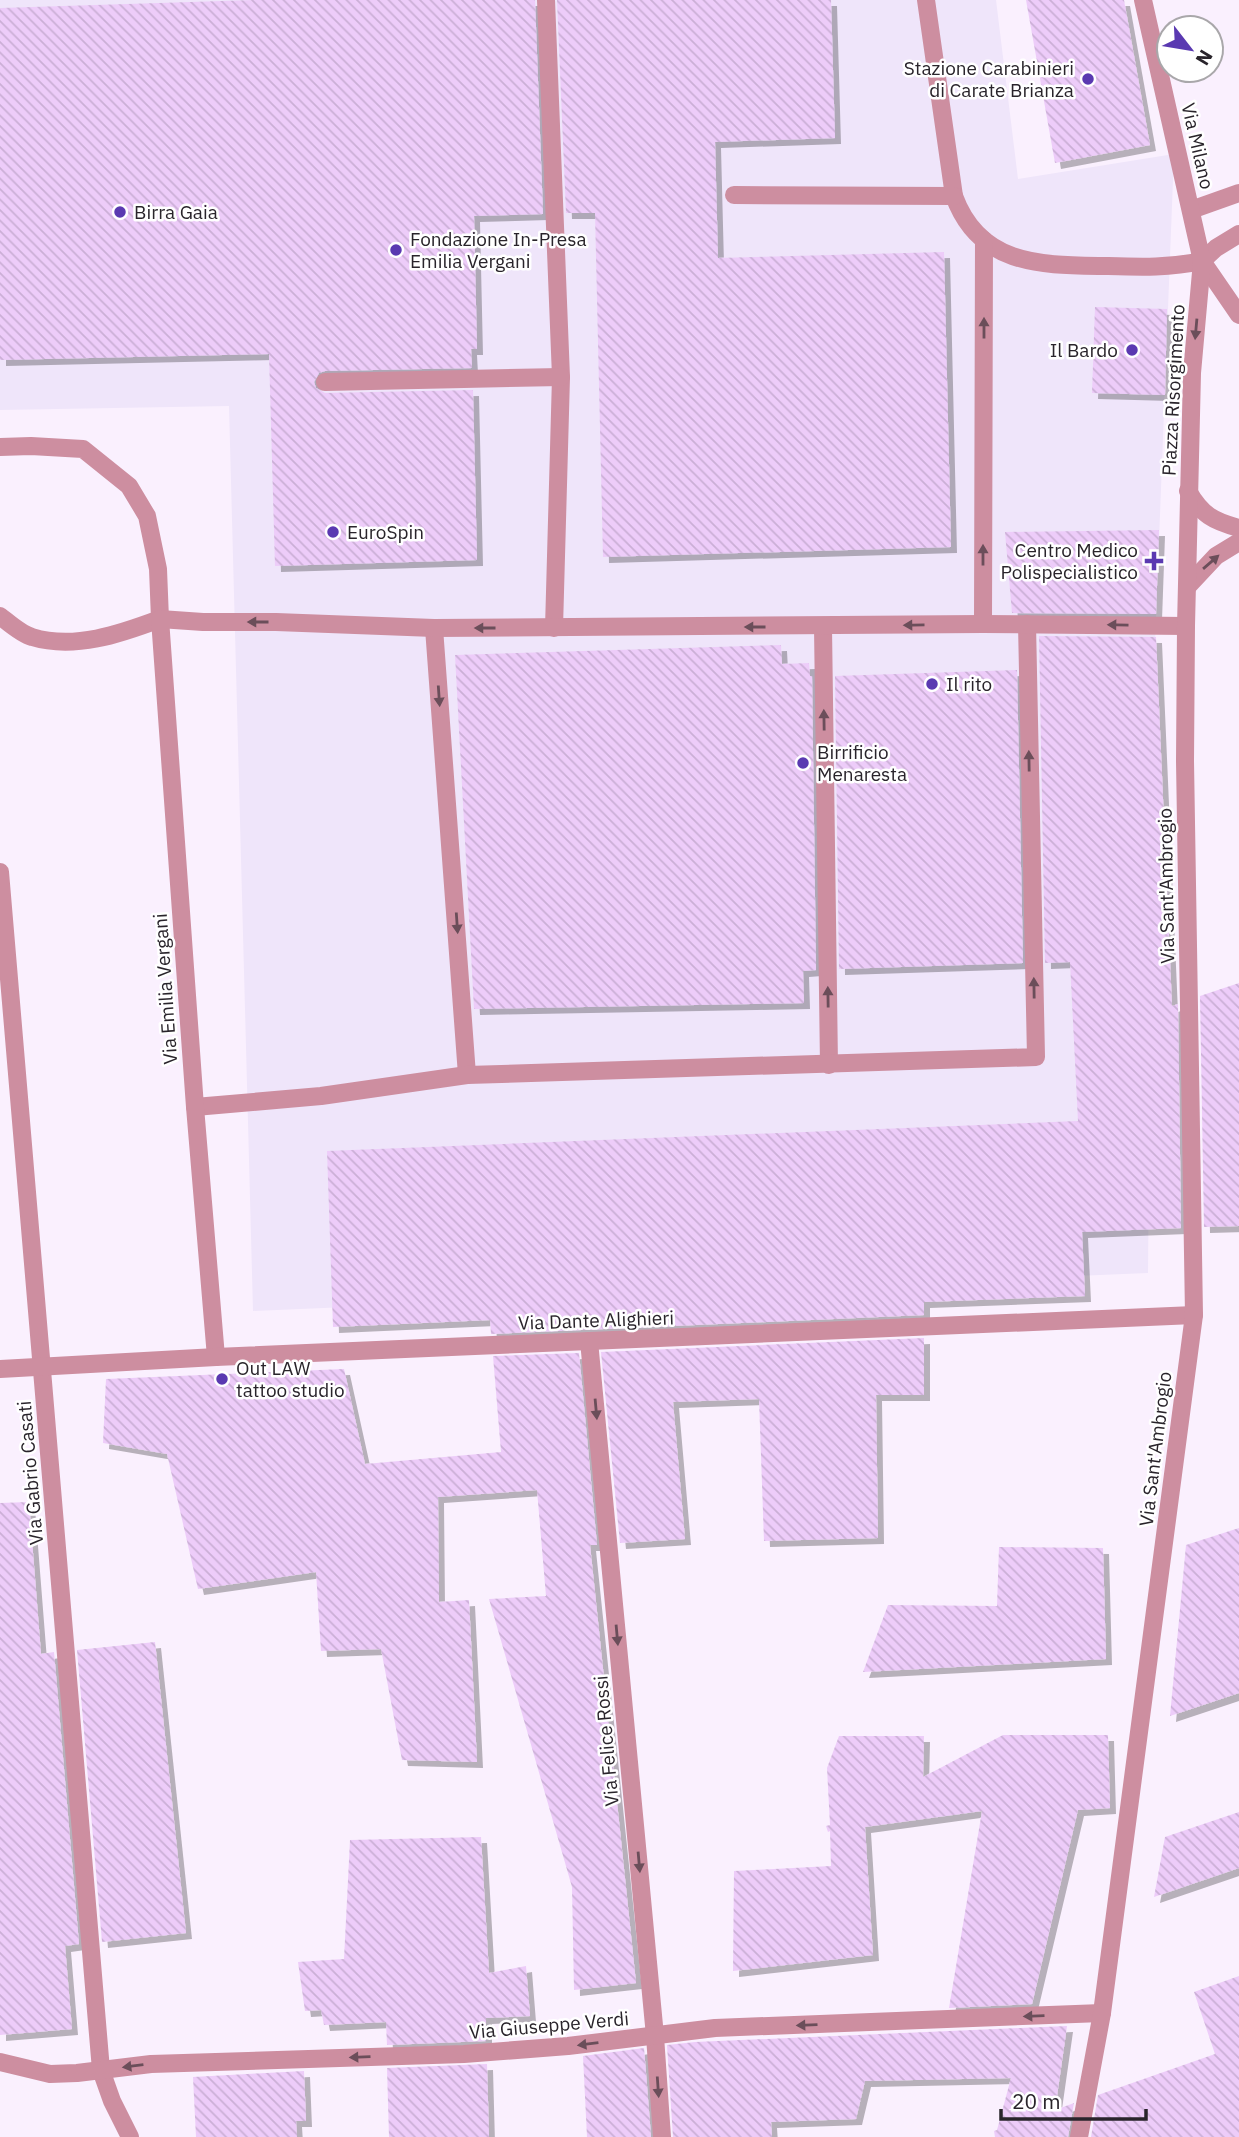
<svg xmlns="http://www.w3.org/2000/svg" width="1239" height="2137" viewBox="0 0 1239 2137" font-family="'IBM Plex Sans',sans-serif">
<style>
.industrial{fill:#efe5fa}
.building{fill:url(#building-back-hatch);filter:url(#shadow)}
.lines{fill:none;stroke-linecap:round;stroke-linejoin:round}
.minor{stroke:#cd8ea0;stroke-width:18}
.oneway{fill:#6b4e5a}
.poi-dot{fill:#5a39b1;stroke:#fff;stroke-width:2.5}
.labels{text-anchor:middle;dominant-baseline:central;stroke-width:5;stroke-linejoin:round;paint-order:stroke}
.poi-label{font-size:19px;fill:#29242b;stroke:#fff;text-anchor:start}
.street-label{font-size:19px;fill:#29242b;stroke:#fff}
</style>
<defs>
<pattern id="building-back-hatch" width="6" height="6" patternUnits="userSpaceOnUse" patternTransform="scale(1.75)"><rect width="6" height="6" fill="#edccf9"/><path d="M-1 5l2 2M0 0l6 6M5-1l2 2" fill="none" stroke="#cbafd6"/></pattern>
<filter id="shadow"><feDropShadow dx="6" dy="6" stdDeviation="0" flood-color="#0004"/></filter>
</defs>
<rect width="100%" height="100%" fill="#faf0fe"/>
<polygon class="industrial" points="0,0 996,0 1018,179 1174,154 1153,695 1148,1273 253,1311 229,406 0,410"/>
<g class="building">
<polygon points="254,0 535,0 543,214 474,216 477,349 471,349 472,368 325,371 319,373 314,382 316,388 325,393 473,390 477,560 275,566 269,354 0,360 0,8"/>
<polygon points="557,0 831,0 835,138 715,142 718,258 944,252 951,547 603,557 595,213 566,213"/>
<polygon points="1026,0 1124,0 1150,145 1055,163"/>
<polygon points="1095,307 1167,309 1165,395 1092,393"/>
<polygon points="1159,530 1156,614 1012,613 1005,532"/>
<polygon points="1039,636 1156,637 1172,1006 1178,1004 1181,1228 1082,1232 1085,1296 924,1302 924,1315 491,1334 490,1320 333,1327 327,1151 1078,1121 1070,962 1045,963"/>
<polygon points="781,645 782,664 809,663 810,676 812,676 816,970 803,971 804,1003 474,1009 455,655"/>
<polygon points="1017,670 1023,963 839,969 835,676"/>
<polygon points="1239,983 1239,1226 1204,1227 1200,996"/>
<polygon points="924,1338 924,1395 876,1395 878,1538 764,1541 759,1399 673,1402 685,1539 620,1543 601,1352"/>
<polygon points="579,1353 597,1545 590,1545 636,1983 574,1990 572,1887 489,1599 546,1596 537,1490 438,1497 439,1602 469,1600 477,1762 402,1760 381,1649 321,1651 316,1572 198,1589 167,1454 103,1443 106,1379 344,1369 365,1464 501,1452 493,1356"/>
<polygon points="29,1502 41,1654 54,1652 79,1944 65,1946 72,2029 0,2035 0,1503"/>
<polygon points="1239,1528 1239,1693 1170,1716 1186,1545"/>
<polygon points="999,1547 1103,1548 1106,1659 863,1672 888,1605 997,1606"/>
<polygon points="155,1642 186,1933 102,1942 77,1650"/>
<polygon points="1003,1735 1108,1735 1110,1808 1078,1810 1032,2004 949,2008 982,1811 865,1827 873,1955 733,1971 734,1871 831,1866 830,1831 828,1832 826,1826 830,1825 827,1768 839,1736 924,1736 923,1777"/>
<polygon points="1239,1812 1239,1868 1154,1897 1165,1837"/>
<polygon points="481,1837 489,1973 526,1966 530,2016 486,2018 486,2041 387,2045 386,2022 324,2025 321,2010 305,2011 298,1962 344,1959 350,1840"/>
<polygon points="1239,1976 1239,2137 1091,2137 1098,2095 1215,2054 1194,1992"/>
<polygon points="1067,2026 1055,2110 1074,2103 1068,2137 995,2137 994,2131 997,2130 1011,2078 865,2081 856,2119 771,2122 772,2137 673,2137 667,2045 695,2042"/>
<polygon points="644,2048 651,2137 587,2137 583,2056"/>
<polygon points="487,2064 489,2137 389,2137 387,2068"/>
<polygon points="304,2071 306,2121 296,2121 297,2137 196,2137 193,2077"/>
</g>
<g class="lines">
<g class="minor">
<polyline points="546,0 561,377 554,628"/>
<path d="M926,0L954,196C980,267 1043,265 1106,266C1141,267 1169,268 1202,261"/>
<polyline points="734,195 954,196"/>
<polyline points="1191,210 1239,193"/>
<polyline points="1202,261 1239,315"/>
<polyline points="1202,261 1216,248 1239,234"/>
<polyline points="325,382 561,377"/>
<path d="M0,447L31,446L83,449L129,486L147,516L158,569L160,619C120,634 74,650 32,637C21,634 9,623 0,616"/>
<path d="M1188,491C1202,515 1213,521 1239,528"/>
<polyline points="1187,587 1216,556 1239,542"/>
<polyline points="983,624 984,240"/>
<polyline points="823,627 829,1065"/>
<polyline points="434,628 467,1075"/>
<polyline points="0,872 101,2070 112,2101 130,2137"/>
<polyline points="195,1107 321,1096 467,1075 1036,1057 1027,624"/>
<polyline points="589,1341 655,2036 662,2137"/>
<polyline points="216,1357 195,1107 160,619 203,622 276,622 434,628 983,624 1186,626"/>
<polyline points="0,1369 216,1357 1194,1315"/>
<polyline points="0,2062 50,2074 77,2073 151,2064 464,2054 568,2046 715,2028 1102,2013"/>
<polyline points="1079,2137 1102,2013 1194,1315 1185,761 1186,626 1192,373 1202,261 1143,0"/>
</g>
</g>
<defs><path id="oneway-solid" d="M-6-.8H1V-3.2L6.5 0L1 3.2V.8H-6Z" transform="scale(1.75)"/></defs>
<g class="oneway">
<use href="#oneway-solid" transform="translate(984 328) rotate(-90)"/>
<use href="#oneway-solid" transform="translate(1196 329) rotate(95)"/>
<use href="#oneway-solid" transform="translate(983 555) rotate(-90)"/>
<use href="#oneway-solid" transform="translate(1211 562) rotate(-41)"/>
<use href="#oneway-solid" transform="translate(258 622) rotate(180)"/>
<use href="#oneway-solid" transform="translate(914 625) rotate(179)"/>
<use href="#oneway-solid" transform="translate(1118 625) rotate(-179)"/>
<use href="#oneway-solid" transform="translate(755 627) rotate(180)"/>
<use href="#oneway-solid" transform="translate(485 628) rotate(180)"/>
<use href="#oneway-solid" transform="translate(439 696) rotate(86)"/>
<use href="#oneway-solid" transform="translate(824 720) rotate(-91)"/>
<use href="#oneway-solid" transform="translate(1029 761) rotate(-91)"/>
<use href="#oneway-solid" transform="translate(457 923) rotate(86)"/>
<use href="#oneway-solid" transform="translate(1034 988) rotate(-91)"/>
<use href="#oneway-solid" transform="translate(828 997) rotate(-91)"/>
<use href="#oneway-solid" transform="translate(596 1409) rotate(85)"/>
<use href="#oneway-solid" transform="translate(617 1635) rotate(85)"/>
<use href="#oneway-solid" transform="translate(639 1862) rotate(85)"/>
<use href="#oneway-solid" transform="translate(1034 2016) rotate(178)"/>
<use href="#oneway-solid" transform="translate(807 2025) rotate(178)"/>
<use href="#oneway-solid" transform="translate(588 2044) rotate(173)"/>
<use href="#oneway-solid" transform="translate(360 2057) rotate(178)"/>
<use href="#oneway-solid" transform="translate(133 2066) rotate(173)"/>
<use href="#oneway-solid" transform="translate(658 2087) rotate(86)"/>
</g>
<g class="poi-dot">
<circle cx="1088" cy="79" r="7"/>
<circle cx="120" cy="212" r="7"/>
<circle cx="396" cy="250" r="7"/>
<circle cx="1132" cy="350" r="7"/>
<circle cx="333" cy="532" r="7"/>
<path d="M1150.5 550.5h7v7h7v7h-7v7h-7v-7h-7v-7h7z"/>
<circle cx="932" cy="684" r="7"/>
<circle cx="803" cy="763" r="7"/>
<circle cx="222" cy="1379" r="7"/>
</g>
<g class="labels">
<g class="poi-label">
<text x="1074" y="68" text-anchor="end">Stazione Carabinieri<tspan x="1074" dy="22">di Carate Brianza</tspan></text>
<text x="134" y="212">Birra Gaia</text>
<text x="410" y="239">Fondazione In-Presa<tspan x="410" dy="22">Emilia Vergani</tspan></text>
<text x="1118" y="350" text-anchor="end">Il Bardo</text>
<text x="347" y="532">EuroSpin</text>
<text x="1138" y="550" text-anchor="end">Centro Medico<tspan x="1138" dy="22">Polispecialistico</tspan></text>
<text x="946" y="684">Il rito</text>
<text x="817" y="752">Birrificio<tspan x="817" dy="22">Menaresta</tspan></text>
<text x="236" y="1368">Out LAW<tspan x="236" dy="22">tattoo studio</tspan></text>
</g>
<g class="street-label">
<text transform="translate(1198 146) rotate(77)">Via Milano</text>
<text transform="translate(1173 390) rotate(-87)">Piazza Risorgimento</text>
<text transform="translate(1166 886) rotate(-91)">Via Sant'Ambrogio</text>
<text transform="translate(165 989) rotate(-94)">Via Emilia Vergani</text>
<text transform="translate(596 1320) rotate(-2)">Via Dante Alighieri</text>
<text transform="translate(1155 1449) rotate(-83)">Via Sant'Ambrogio</text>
<text transform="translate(30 1473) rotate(-95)">Via Gabrio Casati</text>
<text transform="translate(606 1741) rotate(-95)">Via Felice Rossi</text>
<text transform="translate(549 2025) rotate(-5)">Via Giuseppe Verdi</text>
</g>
</g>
<g transform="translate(1190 49) rotate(121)"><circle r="33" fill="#ffffff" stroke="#a9a7aa" stroke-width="2"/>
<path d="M0-5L12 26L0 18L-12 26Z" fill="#5a39b1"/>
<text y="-10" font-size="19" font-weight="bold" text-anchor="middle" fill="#29242b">N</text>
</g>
<path d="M1001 2109v10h145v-10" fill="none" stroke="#29242b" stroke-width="3.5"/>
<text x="1012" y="2109" font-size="21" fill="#29242b" stroke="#ffffff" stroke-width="5" paint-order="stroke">20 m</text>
</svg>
